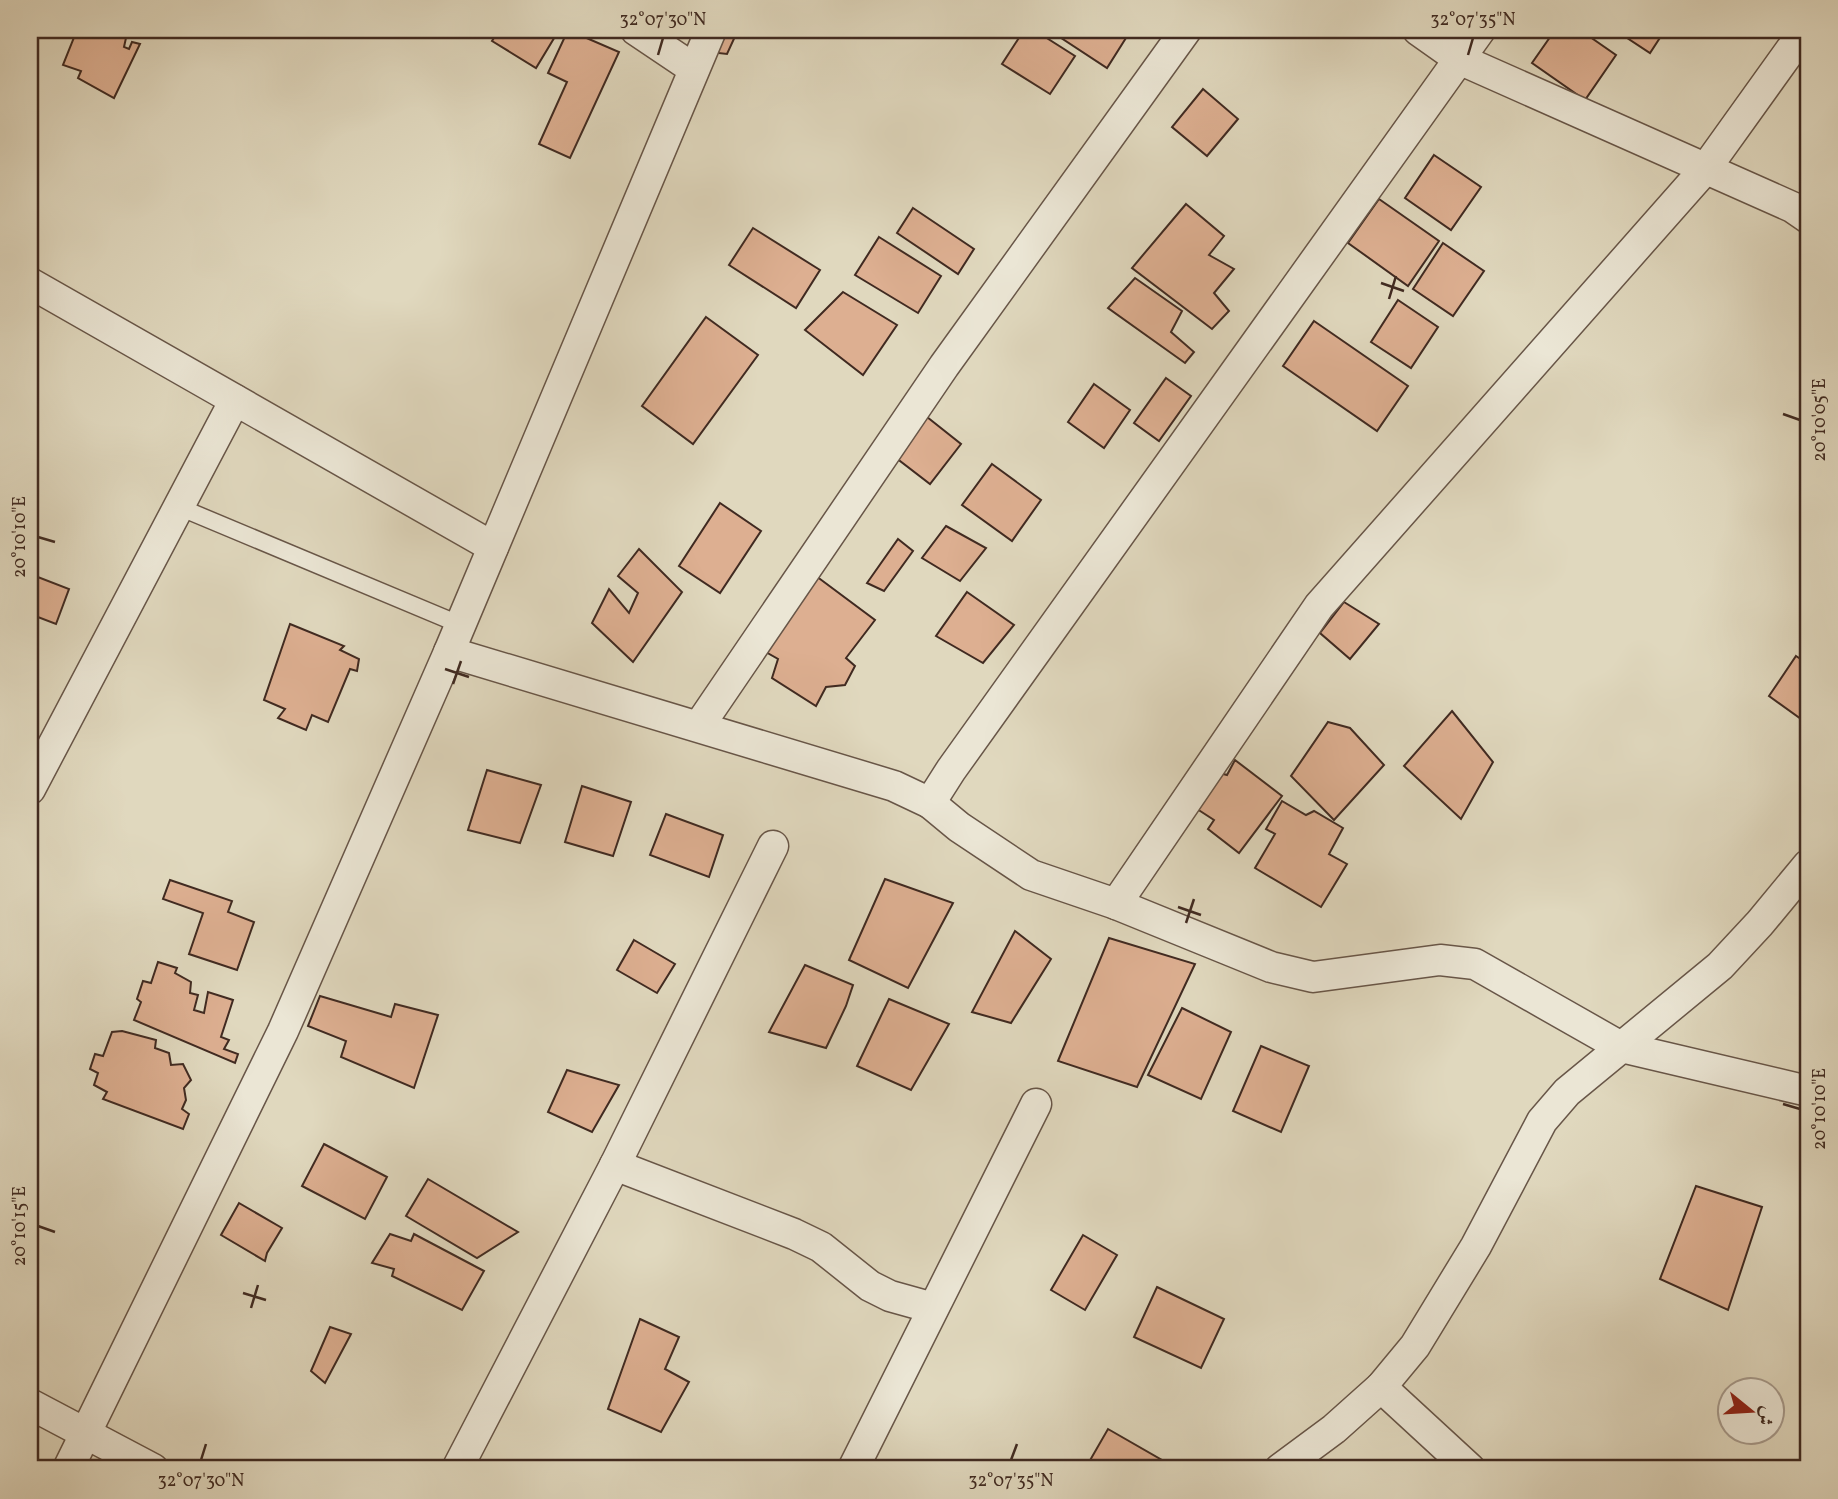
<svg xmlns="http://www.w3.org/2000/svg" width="1838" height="1499" viewBox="0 0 1838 1499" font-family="Vollkorn,Amiri,serif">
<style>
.building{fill:#ddaf91;stroke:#402a21;stroke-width:2}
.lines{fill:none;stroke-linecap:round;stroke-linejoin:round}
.lane-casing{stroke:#685648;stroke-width:19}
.street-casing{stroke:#685648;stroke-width:33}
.lane{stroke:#ebe6d5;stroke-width:16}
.street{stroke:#ebe6d5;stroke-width:30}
.ticks{fill:none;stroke:#402a21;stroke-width:2.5}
.neatline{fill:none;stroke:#402a21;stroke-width:2.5}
.ticks-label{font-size:18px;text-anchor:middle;fill:#402a21}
</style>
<rect width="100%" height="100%" fill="#e0d8be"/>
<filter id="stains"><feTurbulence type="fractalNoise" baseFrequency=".00286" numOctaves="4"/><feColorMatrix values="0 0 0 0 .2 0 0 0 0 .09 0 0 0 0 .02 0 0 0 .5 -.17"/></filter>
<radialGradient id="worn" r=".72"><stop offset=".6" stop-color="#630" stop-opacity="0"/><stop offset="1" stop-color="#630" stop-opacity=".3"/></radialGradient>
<g class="building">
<polygon points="77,30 88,30 100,35 105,30 126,38 124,47 129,49 132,42 140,44 114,98 78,78 81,71 63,65"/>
<polygon points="499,30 559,30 536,68 492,41"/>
<polygon points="568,30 619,52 570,158 539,144 567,82 548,73"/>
<polygon points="719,30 738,30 727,54 709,52"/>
<polygon points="1024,30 1034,30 1075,56 1050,94 1002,64"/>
<polygon points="1049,30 1131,30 1107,68"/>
<polygon points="1555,30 1580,30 1616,55 1585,100 1532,63"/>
<polygon points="1615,30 1665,30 1650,53"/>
<polygon points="1203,89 1238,119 1207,156 1172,127"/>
<polygon points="1434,155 1481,187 1451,230 1405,198"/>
<polygon points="1379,199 1439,241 1408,286 1348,243"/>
<polygon points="1186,204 1224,236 1209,255 1234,269 1214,293 1229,311 1212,329 1132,268"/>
<polygon points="913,208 974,249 958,274 897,233"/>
<polygon points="753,228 820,270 796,308 729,265"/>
<polygon points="879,237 941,276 918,313 855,275"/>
<polygon points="1443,243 1484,271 1453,316 1413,289"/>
<polygon points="1135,278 1182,311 1171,332 1194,352 1185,363 1108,308"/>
<polygon points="843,292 897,325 863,375 805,330"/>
<polygon points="1398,300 1438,327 1411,368 1371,342"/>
<polygon points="706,317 758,355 693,444 642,406"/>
<polygon points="1314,321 1408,386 1377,431 1283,366"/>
<polygon points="1166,378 1191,396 1159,441 1134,423"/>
<polygon points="1094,384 1130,410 1104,448 1068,422"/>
<polygon points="922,413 961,444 930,484 891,454"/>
<polygon points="992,464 1041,500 1012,541 962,505"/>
<polygon points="720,503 761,531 720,593 679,566"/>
<polygon points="946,526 986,548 960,581 922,558"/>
<polygon points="898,539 913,551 884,591 867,583"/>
<polygon points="639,549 682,592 633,662 592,623 609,589 629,613 638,593 618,576"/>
<polygon points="30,574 69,589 56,624 30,614"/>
<polygon points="816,576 875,620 846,658 855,666 845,685 826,687 816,706 772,678 778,659 764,651"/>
<polygon points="967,592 1014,625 983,663 936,636"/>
<polygon points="1344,602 1379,624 1350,659 1320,633"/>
<polygon points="290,624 344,646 340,650 359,659 357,671 350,669 328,722 312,715 306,730 278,718 285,709 264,700"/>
<polygon points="1796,656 1808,664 1808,724 1769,696"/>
<polygon points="1452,711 1493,762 1461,819 1404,766"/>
<polygon points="1328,722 1350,728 1384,765 1334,820 1291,776"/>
<polygon points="1235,760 1282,796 1239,853 1208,829 1214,820 1194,807 1216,772 1227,775"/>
<polygon points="487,770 541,785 520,843 468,830"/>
<polygon points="582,786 631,802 613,856 565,842"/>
<polygon points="1282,801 1306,815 1314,811 1343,828 1329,854 1347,864 1321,907 1255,868 1275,834 1266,829"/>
<polygon points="666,814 723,835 709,877 650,855"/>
<polygon points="885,879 953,903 908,988 849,960"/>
<polygon points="170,880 232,901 228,912 254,922 237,970 189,954 203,913 163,899"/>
<polygon points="1015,931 1051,959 1011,1023 972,1012"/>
<polygon points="1109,938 1195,964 1137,1087 1058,1061"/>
<polygon points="634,940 675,964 657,993 617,970"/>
<polygon points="158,962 177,968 175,973 191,982 190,993 198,995 194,1010 204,1013 208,992 233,1000 221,1037 229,1040 224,1049 238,1054 235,1063 134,1020 141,1002 137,999 143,981 151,983"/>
<polygon points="805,965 853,985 846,1006 826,1048 769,1032"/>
<polygon points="320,996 391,1017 395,1004 438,1015 414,1088 341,1057 346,1041 308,1026"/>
<polygon points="889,999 949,1024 911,1090 857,1066"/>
<polygon points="1182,1008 1231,1032 1201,1099 1148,1075"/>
<polygon points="122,1031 156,1040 155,1048 169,1053 171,1065 183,1064 191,1080 184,1088 186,1100 182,1109 189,1114 183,1129 103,1099 107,1092 94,1085 98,1073 90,1069 95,1054 103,1056 112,1032"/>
<polygon points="1261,1046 1309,1066 1281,1132 1233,1111"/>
<polygon points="567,1070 619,1085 592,1132 548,1112"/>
<polygon points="324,1144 387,1177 365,1219 302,1186"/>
<polygon points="428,1179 518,1232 477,1258 406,1216"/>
<polygon points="1696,1186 1762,1207 1728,1310 1660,1279"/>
<polygon points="239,1203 282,1228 267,1253 265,1261 221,1235"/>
<polygon points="390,1234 411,1241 414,1234 484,1271 462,1310 392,1276 394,1269 372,1263"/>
<polygon points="1083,1235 1117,1255 1085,1310 1051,1290"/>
<polygon points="1157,1287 1224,1319 1201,1368 1134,1337"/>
<polygon points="640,1319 679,1337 665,1369 689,1382 661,1432 608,1409"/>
<polygon points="330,1327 351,1334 325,1383 311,1371"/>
<polygon points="1108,1429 1174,1467 1173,1469 1085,1469"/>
</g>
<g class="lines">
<g class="lane-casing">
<polyline id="lane" points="179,507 461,625"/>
</g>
<g class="street-casing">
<g id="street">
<polyline points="636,30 694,69"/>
<polyline points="1418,30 1459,59 1792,207 1808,218"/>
<polyline points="30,283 493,547"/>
<polyline points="449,652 711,30"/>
<polyline points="699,726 944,366 1186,30"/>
<polyline points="30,789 235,400"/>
<polyline points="930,803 959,827 1031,875 1116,904 1271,967 1313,977 1440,960 1475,964 1621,1047 1808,1091"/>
<polyline points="1116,904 1319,606 1706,168 1805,30"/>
<polyline points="615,1165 794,1234 821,1247 870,1286 890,1296 933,1308"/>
<polyline points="1381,1387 1470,1469"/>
<polyline points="30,1404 153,1469"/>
<polyline points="68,1469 283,1031 449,652 894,786 930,803 951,770 1480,30"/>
<polyline points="457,1469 615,1165 773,846"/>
<polyline points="853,1469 1036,1104"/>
<polyline points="1280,1469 1334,1429 1381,1387 1415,1346 1476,1246 1542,1121 1567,1092 1720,966 1760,923 1808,865"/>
</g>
</g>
<use href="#lane" class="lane"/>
<use href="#street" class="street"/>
</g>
<path class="ticks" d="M658,55L663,38M1468,55L1473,38M1381,283L1404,291M1389,299L1396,276M1783,414L1800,420M38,537L55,542M445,669L469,677M453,684L461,661M1178,907L1201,915M1186,923L1194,899M1783,1104L1800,1109M38,1226L55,1232M243,1293L266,1300M251,1308L258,1285M201,1460L206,1444M1011,1460L1017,1444"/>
<rect width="1838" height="1499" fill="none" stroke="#e0d8be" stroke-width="77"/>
<g transform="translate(1751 1411) rotate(108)"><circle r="33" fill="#ebe6d5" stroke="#a79b8d" stroke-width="2"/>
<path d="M0-5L12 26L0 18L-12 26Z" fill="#8f2418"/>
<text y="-10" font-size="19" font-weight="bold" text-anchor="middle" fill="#402a21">ش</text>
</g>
<rect x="38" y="38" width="1762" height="1422" class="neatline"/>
<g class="ticks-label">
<text x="663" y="25">32°07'30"N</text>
<text x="1473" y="25">32°07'35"N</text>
<text transform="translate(1819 420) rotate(-90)" y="6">20°10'05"E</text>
<text transform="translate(19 537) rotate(-90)" y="6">20°10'10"E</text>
<text transform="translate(1819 1109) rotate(-90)" y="6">20°10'10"E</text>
<text transform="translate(19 1226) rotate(-90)" y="6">20°10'15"E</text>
<text x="201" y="1486">32°07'30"N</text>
<text x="1011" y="1486">32°07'35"N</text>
</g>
<rect width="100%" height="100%" filter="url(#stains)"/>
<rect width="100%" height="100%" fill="url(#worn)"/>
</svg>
